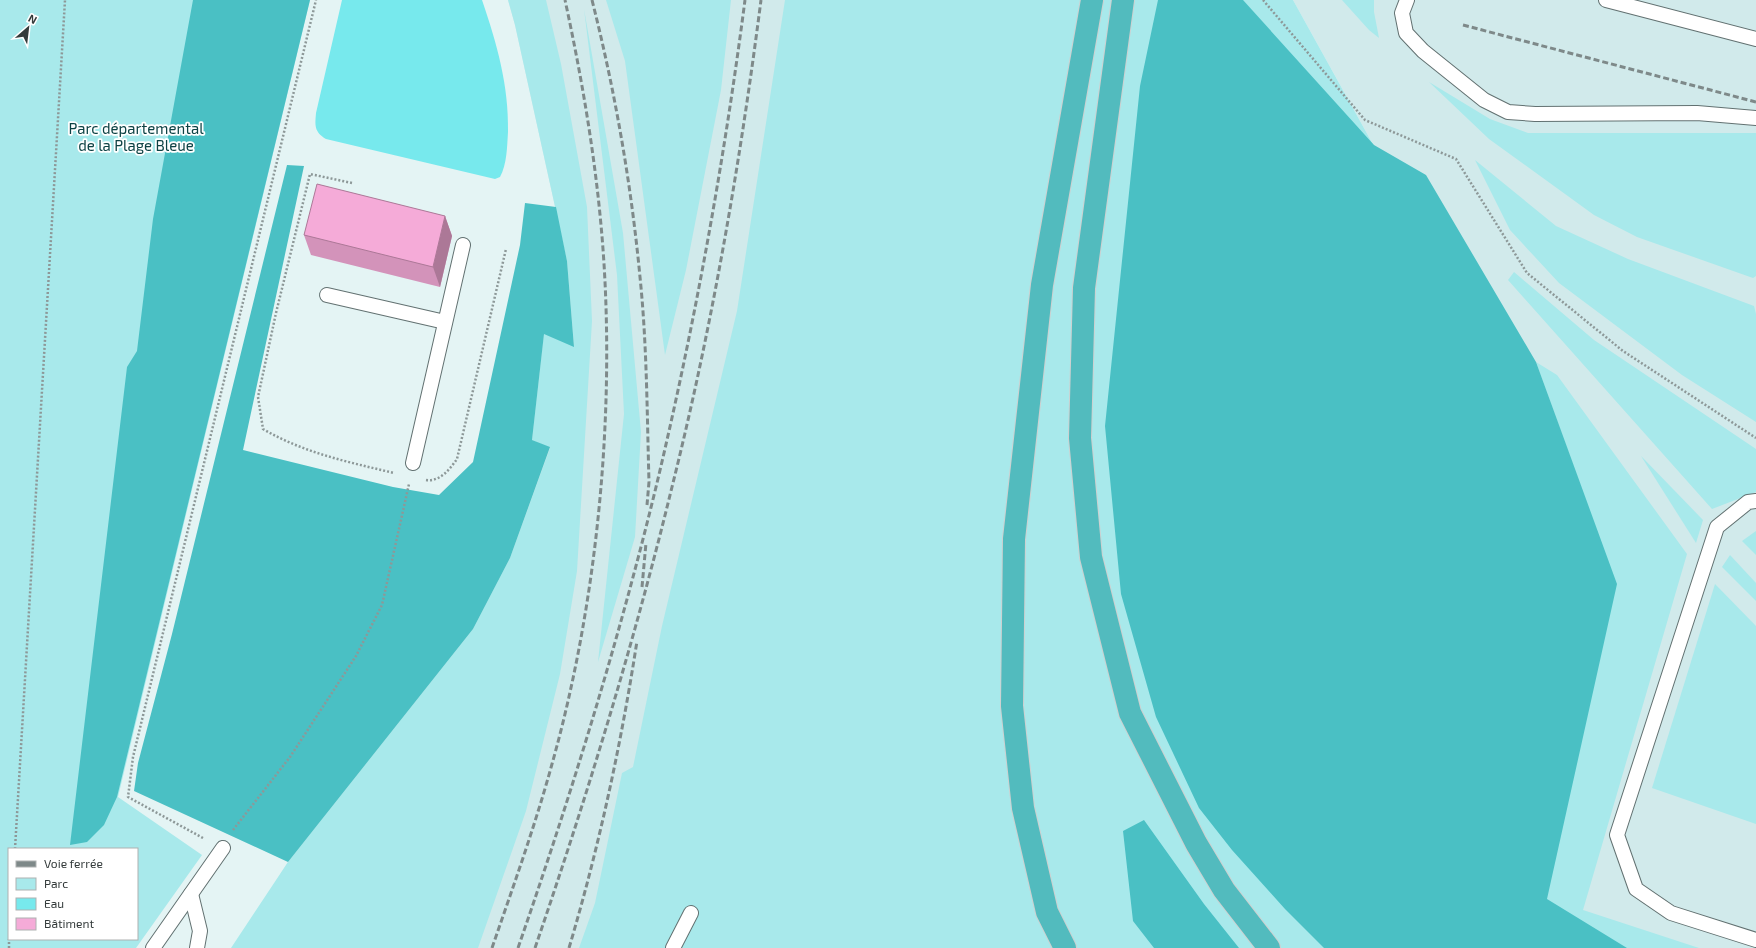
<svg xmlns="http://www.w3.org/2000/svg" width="1756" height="948" viewBox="0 0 1756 948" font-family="'Exo 2',sans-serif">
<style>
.built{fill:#d1eaeb}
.green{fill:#a8e9eb;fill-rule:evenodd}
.forest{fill:#4ac0c4}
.water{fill:#77e9ed}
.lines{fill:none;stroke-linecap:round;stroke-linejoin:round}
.service-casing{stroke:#627171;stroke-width:16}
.trunk-casing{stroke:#ced0d0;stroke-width:24}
.path{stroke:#8d9898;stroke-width:2.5;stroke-dasharray:2 2;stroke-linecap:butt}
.service{stroke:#fff;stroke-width:14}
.trunk{stroke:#52bbbe;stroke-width:22}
.rail{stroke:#7e8989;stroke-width:3;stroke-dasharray:6 3;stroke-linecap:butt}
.wall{fill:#d393ba}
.shaded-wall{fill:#ac7897}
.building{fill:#f5abd8;stroke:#ac7897}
.labels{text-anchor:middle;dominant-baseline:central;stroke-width:3.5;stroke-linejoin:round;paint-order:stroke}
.park-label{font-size:15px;fill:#0c4244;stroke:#fff}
</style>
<rect width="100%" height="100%" fill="#e4f4f4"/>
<g class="built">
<polygon points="508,0 878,0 661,948 234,948 288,862 567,261 515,25"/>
<polygon points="1293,0 1756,0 1756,948 1689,948 1547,899 1617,584"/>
</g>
<g class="green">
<path d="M0,0H310L118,797L202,855L136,948H0ZM9,849H137V939H9Z"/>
<polygon points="508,0 546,0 561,64 587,207 592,321 577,571 560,674 526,811 478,948 231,948 288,862 473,629 510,558 550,448 532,440 544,333 574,346 567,261 515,25"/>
<polygon points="606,0 731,0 721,90 686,270 665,355 625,61"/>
<polygon points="785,0 1293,0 1615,581 1536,362 1557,375 1687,554 1583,910 1699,948 579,948 595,903 622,773 633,767 662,626 737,311"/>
<polygon points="1342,0 1374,0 1374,12 1379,38 1369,30"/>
<polygon points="584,9 623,233 641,432 635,537 598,662 624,414 617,275"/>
<polygon points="1429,82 1490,119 1528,133 1756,133 1756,276 1753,278 1637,237 1594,215 1489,139"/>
<polygon points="1475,160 1556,226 1628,259 1754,306 1756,314 1756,422 1682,375 1559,283 1510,230"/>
<polygon points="1514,272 1594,340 1756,449 1756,492 1712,509 1508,280"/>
<polygon points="1641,456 1703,520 1696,543"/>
<polygon points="1756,531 1756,555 1742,541"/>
<polygon points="1730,555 1756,583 1756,601 1722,567"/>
<polygon points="1715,584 1756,626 1756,824 1652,788"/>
</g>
<g class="forest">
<polygon points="193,0 310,0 117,797 104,825 87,842 70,845 127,367 137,351 153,219"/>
<polygon points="1158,0 1243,0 1374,145 1426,175 1536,362 1617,584 1547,899 1627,948 1324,948 1285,909 1232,850 1199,808 1156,717 1121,594 1105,426 1140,86"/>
<polygon points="287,165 304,166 243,450 393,487 439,495 473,462 520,245 525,203 556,207 567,261 574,347 544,334 532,440 550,447 510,558 473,629 288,862 134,791 138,763 172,634"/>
<polygon points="1144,820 1204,904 1239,948 1154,948 1133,921 1123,831"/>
</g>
<path class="water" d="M342,0H482C497,44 509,86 508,132C507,147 507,164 500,177L495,179L326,139C314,132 315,125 316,113Z"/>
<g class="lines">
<g class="service-casing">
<g id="service">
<polyline points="1407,0 1402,13 1406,33 1423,51 1484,100 1508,112 1535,114 1697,113 1756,118"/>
<polyline points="1606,0 1756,39"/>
<polyline points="327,295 445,322"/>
<polyline points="413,463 463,245"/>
<polyline points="1756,501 1748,502 1717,527 1617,835 1636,889 1671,913 1756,940"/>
<polyline points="191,894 200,931 197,948"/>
<polyline points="153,948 223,848"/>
<polyline points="673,948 691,913"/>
</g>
</g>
<g class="trunk-casing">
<g id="trunk">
<polyline points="1123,0 1084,288 1080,438 1091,557 1130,713 1196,843 1224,890 1269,948"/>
<polyline points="1065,948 1047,912 1023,808 1012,706 1014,539 1042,285 1092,0"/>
</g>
</g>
<g class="path">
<polyline points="1263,0 1365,120 1456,159 1527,273 1623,351 1756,438"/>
<path d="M352,183L310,174L276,313L258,397L263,429C304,453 348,462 394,473"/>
<path d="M426,480C440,482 450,469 457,459L506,249"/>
<polyline points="233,830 290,757 356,656 382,605 409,484"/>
<polyline points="203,838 128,797 133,757 316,0"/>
<polyline points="15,849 65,0"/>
<polyline points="9,948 9,939"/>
</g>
<use href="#service" class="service"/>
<use href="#trunk" class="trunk"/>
<g class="rail">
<path d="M592,0C615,91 631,183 640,277C647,345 647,414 649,482L647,505"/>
<polyline points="1463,25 1756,102"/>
<polyline points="642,587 646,543"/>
<path d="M492,948C513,887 535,826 552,764C599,597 617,398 601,225C594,149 581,74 565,0"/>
<path d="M518,948C571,795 619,640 657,483C695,323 724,162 745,0"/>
<path d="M535,948C587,796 634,643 672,487C712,327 740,164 761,0"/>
<path d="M569,948C599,847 621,745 637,641"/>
</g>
</g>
<polygon class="wall" points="445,216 452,236 440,287 311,255 304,235"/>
<polygon class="shaded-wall" points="445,216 452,236 440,287 433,267"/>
<polygon class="building" points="317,184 445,216 433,267 304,235"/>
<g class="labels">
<g class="park-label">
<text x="136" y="128">Parc départemental<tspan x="136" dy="17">de la Plage Bleue</tspan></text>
</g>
</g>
<rect x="8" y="848" width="130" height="92" fill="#ffffff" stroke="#aeb1b1"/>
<rect x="16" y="861" width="20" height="6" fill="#7e8989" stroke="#aeb1b1"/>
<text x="44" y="868" font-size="12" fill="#343b3b">Voie ferrée</text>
<rect x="16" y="878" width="20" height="12" fill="#a8e9eb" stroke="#aeb1b1"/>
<text x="44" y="888" font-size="12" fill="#343b3b">Parc</text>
<rect x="16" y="898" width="20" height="12" fill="#77e9ed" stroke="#aeb1b1"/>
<text x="44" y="908" font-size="12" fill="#343b3b">Eau</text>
<rect x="16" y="918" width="20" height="12" fill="#f5abd8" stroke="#aeb1b1"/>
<text x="44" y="928" font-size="12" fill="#343b3b">Bâtiment</text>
<g transform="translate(28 28) rotate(28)" stroke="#ffffff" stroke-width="3" paint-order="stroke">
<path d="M0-3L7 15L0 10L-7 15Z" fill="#343b3b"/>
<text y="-6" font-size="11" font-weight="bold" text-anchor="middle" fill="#343b3b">N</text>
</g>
</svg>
